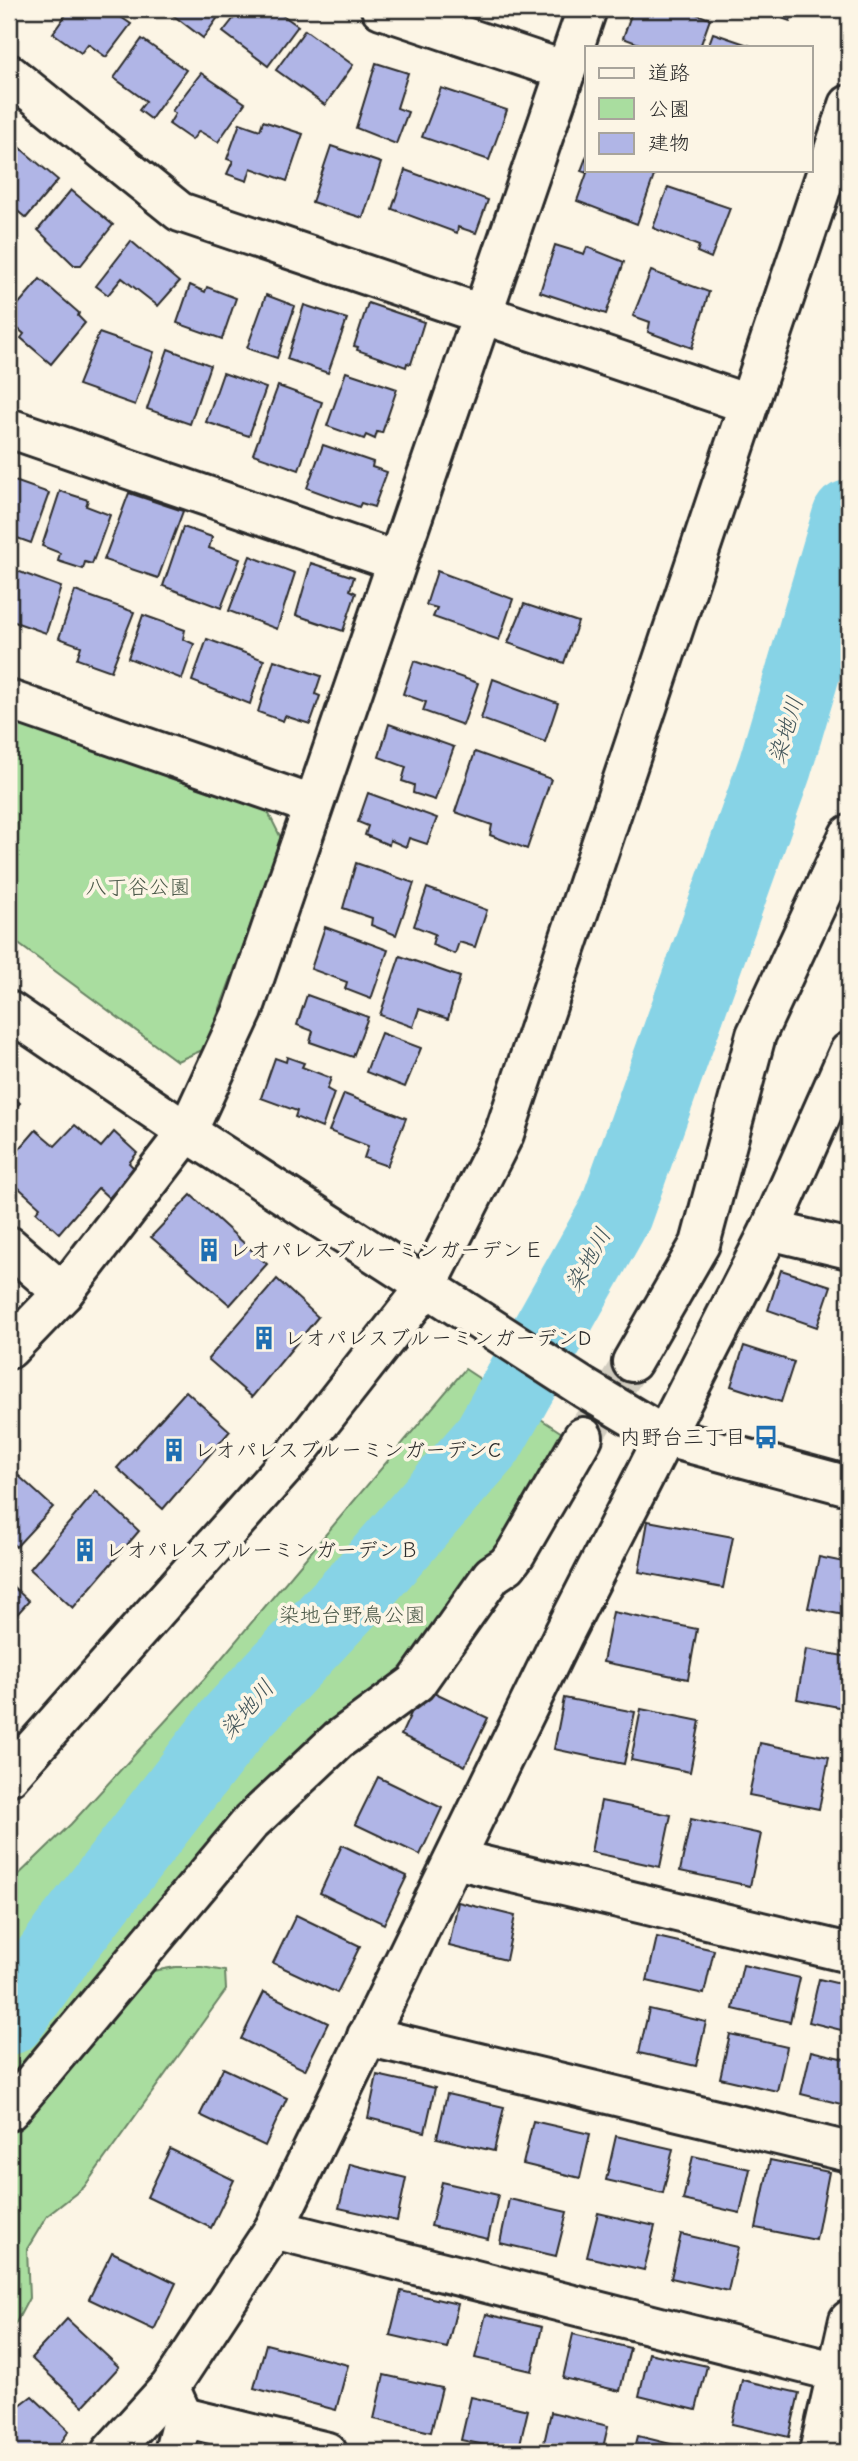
<svg xmlns="http://www.w3.org/2000/svg" width="858" height="2461" viewBox="0 0 858 2461" font-family="'Comic Neue','Klee One',sans-serif">
<style>
.green{fill:#a9dd9f;stroke:#6a8465;stroke-width:2}
.lines{fill:none;stroke-linecap:round;stroke-linejoin:round}
.river{stroke:#87d3e6;stroke-width:74}
.building{fill:#b0b5e6;stroke:#2b2b2b;stroke-width:2}
.minor-tunnel{stroke:#d2cdc0;stroke-width:38;stroke-dasharray:38 19;stroke-linecap:butt}
.minor-casing{stroke:#2b2b2b;stroke-width:44}
.minor{stroke:#fcf5e5;stroke-width:38}
.labels{text-anchor:middle;dominant-baseline:central;stroke-width:7;stroke-linejoin:round;paint-order:stroke}
.park-label{font-size:21px;fill:#4a5848;stroke:#fcf5e5}
.poi-label{font-size:21px;fill:#2b2b2b;stroke:#fcf5e5;text-anchor:start}
.water-label{font-size:23px;font-style:italic;fill:#42555a;stroke:#fcf5e5}
</style>
<rect width="100%" height="100%" fill="#fcf5e5"/>
<filter id="ink" filterUnits="userSpaceOnUse"><feTurbulence type="fractalNoise" baseFrequency=".0143" numOctaves="2"/><feDisplacementMap in="SourceGraphic" scale="14" xChannelSelector="R" yChannelSelector="G"/><feConvolveMatrix kernelMatrix="1 2 1 2 8 2 1 2 1" color-interpolation-filters="sRGB"/></filter>
<g filter="url(#ink)">
<g class="green">
<polygon points="9,717 266,808 282,840 205,1049 177,1061 9,937"/>
<polygon points="465,1369 565,1435 492,1555 479,1567 400,1669 332,1720 244,1801 155,1911 117,1951 9,2086 9,1884 71,1824 204,1679"/>
<polygon points="175,1967 202,1967 225,1971 226,1990 84,2187 47,2216 27,2249 29,2298 9,2336 9,2137 142,1973"/>
</g>
<g class="lines">
<polyline class="river" points="9,2018 66,1938 234,1721 361,1586 487,1442 615,1214 775,767 849,517"/>
</g>
<g class="building">
<polygon points="70,9 109,9 131,24 106,57 88,44 81,53 53,33"/>
<polygon points="165,9 224,9 203,38"/>
<polygon points="241,9 274,9 298,26 268,66 223,32"/>
<polygon points="633,9 650,11 651,9 683,9 710,19 700,47 647,47 623,38"/>
<polygon points="755,9 794,9 790,21"/>
<polygon points="305,30 353,65 325,105 276,70"/>
<polygon points="713,33 754,47 708,47"/>
<polygon points="142,39 186,70 151,119 139,110 146,101 114,78"/>
<polygon points="376,63 408,73 397,108 408,112 396,144 356,128"/>
<polygon points="201,73 245,103 218,142 199,131 192,140 169,124 175,114 172,111"/>
<polygon points="441,88 507,110 489,160 422,137"/>
<polygon points="263,121 303,134 287,181 251,168 247,181 227,174 233,161 227,159 240,123 260,130"/>
<polygon points="13,142 58,180 26,218 9,204 9,147"/>
<polygon points="331,146 381,163 363,218 312,202"/>
<polygon points="587,155 587,170 636,170 654,176 637,224 577,201 587,173 581,171"/>
<polygon points="405,170 488,200 476,233 458,227 457,233 392,209"/>
<polygon points="668,187 730,208 711,258 697,252 699,246 653,228"/>
<polygon points="71,190 113,225 81,265 74,265 38,230"/>
<polygon points="131,241 179,282 158,306 122,278 108,295 96,286"/>
<polygon points="555,245 584,254 587,247 624,262 606,314 540,292"/>
<polygon points="651,271 709,292 692,348 648,332 650,322 633,316"/>
<polygon points="40,279 79,313 78,316 85,323 51,364 21,338 24,334 9,321 9,315"/>
<polygon points="190,285 205,292 207,287 236,298 222,339 177,323"/>
<polygon points="266,295 295,306 277,358 247,348"/>
<polygon points="368,303 424,322 411,364 407,363 406,367 357,350 358,347 354,346"/>
<polygon points="304,305 347,319 328,373 287,359"/>
<polygon points="99,333 154,352 135,405 78,385"/>
<polygon points="168,349 210,365 190,424 147,409"/>
<polygon points="346,372 397,389 382,433 377,432 375,439 366,435 364,439 327,426"/>
<polygon points="223,373 266,388 249,436 206,422"/>
<polygon points="278,386 322,402 299,470 253,454"/>
<polygon points="323,445 373,462 372,467 387,472 374,507 361,503 359,507 307,488"/>
<polygon points="9,479 49,493 31,543 9,535"/>
<polygon points="60,491 88,500 86,506 110,515 92,564 85,562 83,569 58,561 60,553 42,546"/>
<polygon points="129,493 183,511 158,578 104,560"/>
<polygon points="183,527 212,537 209,548 240,559 221,608 163,586"/>
<polygon points="250,556 295,573 277,629 229,611"/>
<polygon points="311,563 354,577 350,590 356,593 343,631 296,615"/>
<polygon points="9,568 61,587 46,633 9,620"/>
<polygon points="437,571 513,599 499,640 433,617 437,608 426,605"/>
<polygon points="75,591 134,612 111,671 77,659 81,646 59,638"/>
<polygon points="524,604 578,622 564,663 508,643"/>
<polygon points="143,615 185,630 183,639 194,644 182,679 128,658"/>
<polygon points="207,639 264,660 250,704 192,681"/>
<polygon points="274,660 321,676 315,694 320,696 310,724 285,716 283,721 258,712"/>
<polygon points="414,661 478,683 463,725 423,711 426,702 403,694"/>
<polygon points="493,679 558,703 545,742 481,719"/>
<polygon points="389,724 454,747 435,800 413,793 414,785 402,781 406,767 379,757"/>
<polygon points="475,752 551,779 527,849 490,835 492,825 455,812"/>
<polygon points="368,793 437,818 427,844 409,838 406,847 390,840 389,845 365,835 368,826 358,822"/>
<polygon points="356,863 414,883 396,935 371,925 372,918 343,908"/>
<polygon points="427,888 487,910 475,947 459,942 455,954 432,945 435,934 414,926"/>
<polygon points="325,927 388,950 371,999 345,989 347,982 311,969"/>
<polygon points="400,956 460,977 448,1019 419,1009 413,1027 380,1015"/>
<polygon points="307,995 368,1017 353,1057 310,1042 313,1031 297,1025"/>
<polygon points="381,1033 421,1048 405,1087 366,1072"/>
<polygon points="287,1057 304,1063 302,1067 331,1078 327,1089 334,1093 322,1128 295,1117 297,1111 261,1098 275,1058 286,1062"/>
<polygon points="9,1093 20,1103 9,1115"/>
<polygon points="344,1094 406,1118 387,1166 364,1158 368,1146 329,1131"/>
<polygon points="75,1125 101,1147 114,1132 137,1153 129,1163 135,1169 109,1198 98,1188 59,1233 36,1212 40,1207 9,1179 9,1161 36,1130 55,1146"/>
<polygon points="191,1195 267,1264 230,1305 151,1237"/>
<polygon points="781,1270 831,1286 817,1327 768,1310"/>
<polygon points="277,1279 318,1317 252,1397 208,1359"/>
<polygon points="744,1346 794,1362 781,1402 731,1386"/>
<polygon points="186,1391 230,1431 163,1509 117,1468"/>
<polygon points="9,1467 53,1507 16,1547 9,1540"/>
<polygon points="96,1491 139,1531 73,1608 30,1569"/>
<polygon points="648,1521 733,1537 723,1588 639,1572"/>
<polygon points="819,1557 849,1563 849,1616 808,1608"/>
<polygon points="9,1583 29,1601 9,1623"/>
<polygon points="613,1612 697,1629 688,1679 603,1662"/>
<polygon points="806,1649 849,1657 849,1709 797,1699"/>
<polygon points="423,1687 488,1718 465,1766 401,1735"/>
<polygon points="564,1698 635,1712 624,1764 554,1749"/>
<polygon points="641,1709 700,1721 690,1772 631,1760"/>
<polygon points="760,1743 829,1757 819,1809 749,1795"/>
<polygon points="378,1777 442,1808 420,1855 355,1824"/>
<polygon points="601,1801 671,1815 660,1867 591,1852"/>
<polygon points="691,1819 761,1834 750,1886 680,1871"/>
<polygon points="342,1845 407,1876 384,1924 320,1893"/>
<polygon points="458,1902 515,1916 506,1960 449,1946"/>
<polygon points="296,1915 360,1946 337,1993 273,1963"/>
<polygon points="657,1937 714,1950 704,1994 647,1981"/>
<polygon points="743,1965 800,1978 790,2022 733,2009"/>
<polygon points="819,1979 849,1986 849,2032 809,2022"/>
<polygon points="264,1992 328,2023 305,2070 241,2039"/>
<polygon points="649,2009 706,2022 696,2066 639,2053"/>
<polygon points="730,2034 787,2047 777,2091 720,2078"/>
<polygon points="811,2051 849,2060 849,2106 801,2094"/>
<polygon points="223,2068 287,2098 265,2146 200,2115"/>
<polygon points="377,2075 435,2088 425,2132 368,2118"/>
<polygon points="447,2094 504,2107 494,2151 437,2138"/>
<polygon points="533,2121 590,2134 580,2178 523,2164"/>
<polygon points="616,2136 673,2149 663,2193 606,2180"/>
<polygon points="170,2149 234,2180 211,2228 147,2197"/>
<polygon points="693,2156 750,2169 740,2213 683,2200"/>
<polygon points="770,2160 829,2172 816,2240 756,2228"/>
<polygon points="350,2164 406,2178 397,2221 339,2208"/>
<polygon points="442,2182 498,2195 488,2239 431,2226"/>
<polygon points="509,2199 567,2212 556,2256 500,2243"/>
<polygon points="598,2213 655,2226 644,2270 587,2257"/>
<polygon points="681,2234 738,2247 728,2291 671,2278"/>
<polygon points="112,2252 176,2283 154,2330 89,2299"/>
<polygon points="401,2291 458,2304 447,2348 390,2335"/>
<polygon points="486,2314 542,2327 532,2371 475,2358"/>
<polygon points="67,2319 119,2367 83,2406 31,2358"/>
<polygon points="573,2334 630,2348 620,2391 563,2378"/>
<polygon points="266,2344 348,2365 336,2410 254,2388"/>
<polygon points="649,2353 707,2366 696,2410 639,2396"/>
<polygon points="384,2375 442,2388 431,2432 374,2419"/>
<polygon points="742,2380 799,2393 789,2437 732,2424"/>
<polygon points="32,2396 69,2431 54,2452 9,2452 9,2397 20,2405"/>
<polygon points="471,2397 528,2410 518,2452 461,2440"/>
<polygon points="551,2412 608,2426 602,2452 542,2452"/>
<polygon points="638,2436 695,2450 694,2452 634,2452"/>
</g>
<g class="lines">
<polyline class="minor-tunnel" points="583,1437 632,1362"/>
<g class="minor-casing">
<g id="minor">
<polyline points="381,9 566,71"/>
<polyline points="9,74 180,212 748,404"/>
<polyline points="9,428 396,561"/>
<polyline points="9,700 312,805"/>
<polyline points="9,1011 187,1132 584,1388 666,1437 849,1486"/>
<polyline points="770,1230 849,1249"/>
<polyline points="9,1246 63,1293"/>
<polyline points="9,1349 63,1293 187,1132 243,1011 587,9"/>
<polyline points="632,1362 700,1244 756,1035 849,835"/>
<polyline points="9,1776 294,1456 427,1286 504,1134 849,105"/>
<polyline points="455,1859 849,1953"/>
<polyline points="367,2036 849,2152"/>
<polyline points="9,2111 251,1822 338,1740 416,1683 492,1575 507,1565 516,1553 583,1437"/>
<polyline points="274,2229 849,2375"/>
<polyline points="173,2395 183,2417 174,2452"/>
<polyline points="183,2417 327,2452"/>
<polyline points="111,2452 170,2387 274,2229 563,1635 770,1230 849,1052"/>
<polyline points="819,2452 849,2320"/>
</g>
</g>
<use href="#minor" class="minor"/>
</g>
</g>
<defs>
<g id="building-bare" transform="scale(1.89)"><path d="M-4-6H4V6H1V3H-1V6H-4ZM-2.5-4.3h1.7v1.8h-1.7ZM.8-4.3h1.7v1.8H.8ZM-2.5-1h1.7V.8h-1.7ZM.8-1h1.7V.8H.8Z" fill="#1f6fb2" stroke="#fcf5e5" stroke-width="2.5" paint-order="stroke"/></g>
<g id="bus-bare" transform="scale(1.89)"><path d="M-5-6H5V4H4V6H2V4H-2V6H-4V4H-5ZM-3.5-4V0h7V-4ZM-3.5 1.2v1.5H-2V1.2ZM2 1.2v1.5H3.5V1.2Z" fill="#1f6fb2" stroke="#fcf5e5" stroke-width="2.5" paint-order="stroke"/></g>
</defs>
<g fill-rule="evenodd">
<use href="#building-bare" x="209" y="1250"/>
<use href="#building-bare" x="264" y="1338"/>
<use href="#bus-bare" x="766" y="1437"/>
<use href="#building-bare" x="174" y="1450"/>
<use href="#building-bare" x="85" y="1550"/>
</g>
<g class="labels">
<g class="park-label">
<text x="138" y="887">八丁谷公園</text>
<text x="352" y="1615">染地台野鳥公園</text>
</g>
<g class="poi-label">
<text x="229" y="1250">レオパレスブルーミンガーデンＥ</text>
<text x="284" y="1338">レオパレスブルーミンガーデンD</text>
<text x="746" y="1437" text-anchor="end">内野台三丁目</text>
<text x="194" y="1450">レオパレスブルーミンガーデンC</text>
<text x="105" y="1550">レオパレスブルーミンガーデンＢ</text>
</g>
<g class="water-label">
<text transform="translate(786 730) rotate(-73)">染地川</text>
<text transform="translate(588 1260) rotate(-61)">染地川</text>
<text transform="translate(247 1709) rotate(-49)">染地川</text>
</g>
</g>
<rect width="858" height="2461" fill="none" stroke="#fcf5e5" stroke-width="35"/>
<rect x="18" y="18" width="823" height="2426" fill="none" stroke="#2b2b2b" stroke-width="2.5" filter="url(#ink)"/>
<rect x="585" y="46" width="228" height="126" fill="#fcf5e5" stroke="#a8a49b" stroke-width="2"/>
<rect x="599" y="68" width="35" height="10" fill="#fcf5e5" stroke="#a8a49b" stroke-width="2"/>
<text x="648" y="80" font-size="21" fill="#2b2b2b">道路</text>
<rect x="599" y="98" width="35" height="21" fill="#a9dd9f" stroke="#a8a49b" stroke-width="2"/>
<text x="648" y="116" font-size="21" fill="#2b2b2b">公園</text>
<rect x="599" y="133" width="35" height="21" fill="#b0b5e6" stroke="#a8a49b" stroke-width="2"/>
<text x="648" y="150" font-size="21" fill="#2b2b2b">建物</text>
</svg>
